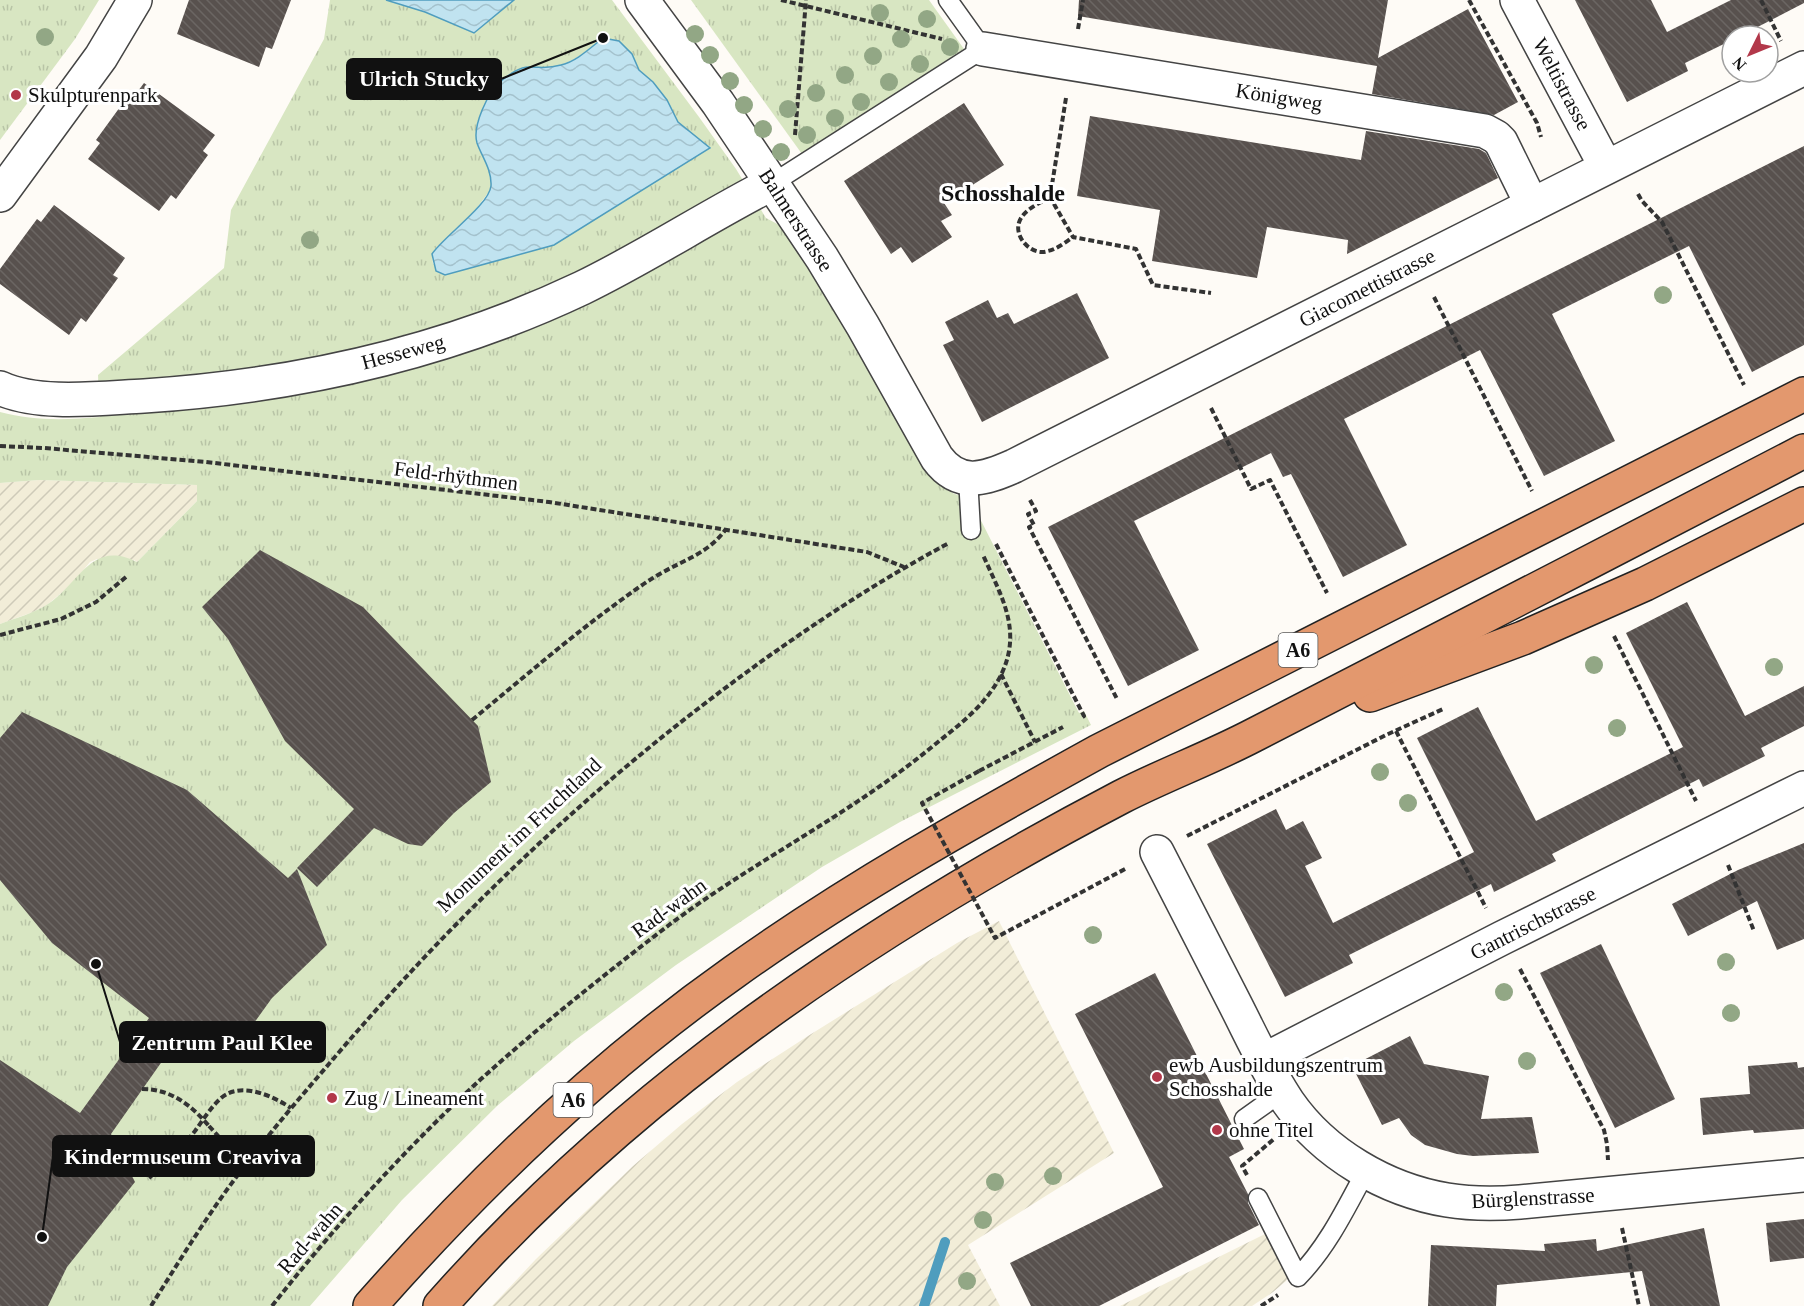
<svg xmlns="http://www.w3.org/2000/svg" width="1804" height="1306" viewBox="0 0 1804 1306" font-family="Georgia,serif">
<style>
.farmland{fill:url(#farmland-furrows)}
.park{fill:url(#park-tufts);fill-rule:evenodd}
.water{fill:url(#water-waves);stroke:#4f9dbe;stroke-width:1.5}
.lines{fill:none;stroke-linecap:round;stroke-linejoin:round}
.stream{stroke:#4f9dbe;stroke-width:10}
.building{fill:url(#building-back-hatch)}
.service-casing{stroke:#444;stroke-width:21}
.minor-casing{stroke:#444;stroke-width:36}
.motorway-casing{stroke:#222;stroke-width:36}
.path{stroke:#333;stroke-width:4;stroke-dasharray:6 3;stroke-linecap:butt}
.service{stroke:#fff;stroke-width:18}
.minor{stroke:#fff;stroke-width:33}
.motorway{stroke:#e3986e;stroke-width:33}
.path-bridge{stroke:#333;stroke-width:4;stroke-dasharray:6 3;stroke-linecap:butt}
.tree{fill:#92a785}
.poi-dot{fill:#b2384a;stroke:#fff;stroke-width:2}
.labels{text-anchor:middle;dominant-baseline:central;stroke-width:6;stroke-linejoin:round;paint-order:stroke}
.shield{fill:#fff;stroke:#585858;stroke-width:1.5}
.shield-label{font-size:20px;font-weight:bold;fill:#111}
.street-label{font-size:21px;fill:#111;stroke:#fff}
.poi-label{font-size:21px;fill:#111;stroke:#fff;text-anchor:start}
.quarter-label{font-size:24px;font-weight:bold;fill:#111;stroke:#fff}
.leader{fill:none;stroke:#111;stroke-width:2}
.callout-dot{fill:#111;stroke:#fff;stroke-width:2}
.callout{fill:#111;stroke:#111;stroke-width:2}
.callout-label{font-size:22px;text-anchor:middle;font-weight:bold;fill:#fff}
</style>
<defs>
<pattern id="farmland-furrows" width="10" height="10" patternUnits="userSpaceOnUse" patternTransform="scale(1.5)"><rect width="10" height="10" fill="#f2edd8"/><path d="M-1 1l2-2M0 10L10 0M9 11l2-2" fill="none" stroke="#cecab8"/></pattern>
<pattern id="park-tufts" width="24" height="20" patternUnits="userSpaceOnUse" patternTransform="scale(1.5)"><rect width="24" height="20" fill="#d8e6c2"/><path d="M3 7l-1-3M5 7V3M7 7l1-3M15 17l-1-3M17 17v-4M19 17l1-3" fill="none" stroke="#b8c4a6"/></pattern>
<pattern id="water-waves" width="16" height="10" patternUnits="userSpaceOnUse" patternTransform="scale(1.5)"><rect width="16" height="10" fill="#c0e3f0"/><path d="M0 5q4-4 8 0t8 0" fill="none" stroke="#a4c2cd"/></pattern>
<pattern id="building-back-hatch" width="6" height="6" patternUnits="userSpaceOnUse" patternTransform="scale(1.5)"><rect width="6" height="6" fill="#58514e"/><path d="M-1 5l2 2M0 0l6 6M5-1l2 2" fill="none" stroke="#6b6663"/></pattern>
</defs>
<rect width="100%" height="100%" fill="#fefbf6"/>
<g class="farmland">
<polygon points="39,480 197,485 197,501 137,562 134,560 97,559 90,562 73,583 47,605 33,612 0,624 0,483"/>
<polygon points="999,921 1114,1153 968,1245 1000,1306 492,1306 536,1259 633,1166 682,1124 737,1082 808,1036 957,943"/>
<polygon points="1267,1233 1288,1277 1286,1281 1273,1292 1252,1306 1120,1306"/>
</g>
<g class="park">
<polygon points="0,0 99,0 75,39 0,140"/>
<path d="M330,0H386L425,12L474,33L514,0H612L699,117L736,169L766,218L785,228L851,333L932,477C943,489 954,495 970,499L1079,713L1084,711L1091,725L900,822L822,867L676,965L574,1041L497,1106L402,1200L310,1306H0V624C16,618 34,613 48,604C80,583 91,539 137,562L197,501V485L39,480L0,483V412C33,421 66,420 100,417L98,375L224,268L231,210L324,39ZM603,38L619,41L632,54L639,70L653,82L667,100L678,122L709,147L433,264L432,254L437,247L476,209L491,189V175L476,141L477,123L488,100L527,67C562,71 577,59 603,38Z"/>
<polygon points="691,0 929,0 964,49 802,154"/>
</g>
<g class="water">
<polygon points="386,0 514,0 474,33 425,12"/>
<path d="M603,38L619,41L632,54L639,70L653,82L667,100L678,122L710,148L554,245L445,275L436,271L432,254C443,237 489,205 491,186C492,170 482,157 477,143C472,126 488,92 501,81C509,75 519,67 529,67C542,67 547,69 561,65C577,61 590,48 603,38Z"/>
</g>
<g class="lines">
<polyline class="stream" points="924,1306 945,1242"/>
</g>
<g class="building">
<polygon points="189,0 291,0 272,49 266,47 259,67 177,34"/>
<polygon points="1079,0 1388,0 1378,58 1468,9 1518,102 1494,115 1372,94 1377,66 1078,16"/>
<polygon points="1575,0 1651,0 1667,32 1731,0 1804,0 1804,3 1740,36 1732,36 1732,40 1685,63 1688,71 1627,102"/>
<polygon points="144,83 215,135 203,151 208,155 176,199 171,195 159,211 88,159 100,143 96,140 128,96 132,99"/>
<polygon points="964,103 1004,165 944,203 952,215 941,221 952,237 912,263 901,247 891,254 844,181"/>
<polygon points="1090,116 1361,160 1366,131 1479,149 1486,153 1498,178 1347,254 1348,240 1267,227 1257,278 1152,261 1160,210 1077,196"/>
<polygon points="1804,146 1804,345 1752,372 1689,246 1552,314 1615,441 1544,476 1480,350 1344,419 1407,545 1343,577 1291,474 1283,477 1271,453 1134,521 1199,650 1128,686 1048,527"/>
<polygon points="54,205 125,258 113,275 118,278 86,322 81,318 69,335 0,284 0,269 37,219 41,222"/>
<polygon points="1077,293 1109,358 982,422 943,345 954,340 945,322 988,300 997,318 1008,313 1014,324"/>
<polygon points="260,550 363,607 478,726 491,782 454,813 422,846 408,844 374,828 317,887 297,868 354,809 285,741 228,639 202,607"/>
<polygon points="1687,602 1745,716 1804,686 1804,726 1761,748 1765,756 1703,787 1699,779 1552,854 1556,861 1494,892 1491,884 1349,955 1353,963 1285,997 1207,844 1276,809 1286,830 1303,821 1322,858 1305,866 1333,923 1474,852 1417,738 1478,707 1536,821 1683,747 1626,633"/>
<polygon points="22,712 187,790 288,878 297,869 327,945 272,998 231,1055 177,1040 111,1134 135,1182 67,1267 48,1306 0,1306 0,1060 80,1113 149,1018 52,943 0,880 0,738"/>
<polygon points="1804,843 1804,939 1777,950 1757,901 1688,936 1672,904 1738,870"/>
<polygon points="1601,944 1675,1099 1615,1128 1540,973"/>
<polygon points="1155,973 1244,1149 1229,1157 1248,1194 1248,1203 1259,1225 1099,1306 1031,1306 1010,1263 1163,1187 1075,1014"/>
<polygon points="1410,1036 1424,1064 1489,1076 1481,1119 1532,1117 1539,1153 1473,1156 1457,1154 1425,1145 1411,1135 1399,1118 1382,1125 1352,1066"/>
<polygon points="1797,1062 1798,1068 1804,1067 1804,1129 1754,1133 1753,1130 1703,1135 1700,1098 1750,1094 1748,1066"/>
<polygon points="1804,1219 1804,1258 1770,1262 1766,1223"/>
<polygon points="1704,1228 1720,1306 1650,1306 1642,1271 1497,1285 1496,1306 1428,1306 1431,1245 1545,1251 1544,1244 1596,1239 1597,1251"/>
</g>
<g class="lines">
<g class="service-casing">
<g id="service">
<polyline points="773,183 983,49 948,0"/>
<polyline points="968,478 971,530"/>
<polyline points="1244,1119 1282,1092"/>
<path d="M1258,1198L1298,1277C1328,1246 1346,1208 1366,1171"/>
</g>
</g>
<g class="minor-casing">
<g id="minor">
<path d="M642,0L718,103L822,258L863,326L937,458C959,488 985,479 1014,466L1804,68"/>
<polyline points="1517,0 1606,167"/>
<polyline points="983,49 1485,131 1496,137 1501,142 1532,205"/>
<polyline points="0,195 101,57 135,0"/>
<path d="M0,388C38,406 102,398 144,396C295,386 445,353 582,288C648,256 708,216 773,183"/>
<path d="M1157,852C1183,902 1208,952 1234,1002C1251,1035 1267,1071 1288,1102C1324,1154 1386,1190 1447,1200C1471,1204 1495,1204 1520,1202L1804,1175"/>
<polyline points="1264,1060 1502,938 1804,788"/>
</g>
</g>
<g class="motorway-casing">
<g id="motorway">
<polyline points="1370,695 1523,638 1645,584 1804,504"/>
<path d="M370,1306C480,1181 598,1068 734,972C850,889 974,820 1099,751L1804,394"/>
<path d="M440,1306C629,1091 869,929 1121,797C1164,775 1210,758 1254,735C1437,641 1621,546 1804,451"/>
</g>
</g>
<g class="path">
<polyline points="781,0 942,39"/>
<polyline points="1469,0 1537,123 1541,137"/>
<polyline points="1761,0 1781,41"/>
<polyline points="1078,29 1083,0"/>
<polyline points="1066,98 1050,197 1073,237 1136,249 1153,285 1211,293"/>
<polyline points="795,135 806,0"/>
<polyline points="1638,194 1642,201 1662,222 1744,385"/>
<path d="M1050,197C1040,203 1025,209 1020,220C1012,236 1032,257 1048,251C1057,249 1066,242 1073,237"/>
<polyline points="1434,297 1532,491"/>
<polyline points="1211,408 1251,489 1270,480 1327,593"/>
<polyline points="0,446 44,448 206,462 549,502 867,552 904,567"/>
<polyline points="1030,500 1036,511 1028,514 1034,525 1029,527 1117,699"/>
<polyline points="996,544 1084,716 1081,718"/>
<polyline points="0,635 61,619 96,602 126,577"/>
<polyline points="1614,636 1696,801"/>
<polyline points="1001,674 1035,742"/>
<path d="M472,720C522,679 571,636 624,598C635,590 646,582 658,575C683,560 708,554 726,529"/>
<polyline points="1396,731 1486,908"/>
<polyline points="979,771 1063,727"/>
<polyline points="1187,836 1386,735 1443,709"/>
<polyline points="1728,865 1754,931"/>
<polyline points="1080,893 1127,868"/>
<polyline points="1520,969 1604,1130 1607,1144 1608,1160"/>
<polyline points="209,1126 230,1149 247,1163"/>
<polyline points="1247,1175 1242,1166 1274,1139"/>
<path d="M149,1178C165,1164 181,1148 195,1131C203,1120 211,1107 221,1098C241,1081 273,1096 291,1108"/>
<polyline points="1622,1228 1639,1306"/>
<path d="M151,1306C182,1257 212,1207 248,1162C275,1126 305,1092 334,1058C465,905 605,773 769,656C827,615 887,576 949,543"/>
<path d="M272,1306C335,1226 406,1148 481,1079C541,1025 605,974 669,925C754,861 851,814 933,746C959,725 986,705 1001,675C1023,630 1001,596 983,555"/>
<polyline points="1261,1306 1278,1295"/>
</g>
<use href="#service" class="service"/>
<use href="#minor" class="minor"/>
<use href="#motorway" class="motorway"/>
<g class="path-bridge">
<polyline points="979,771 922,803 995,938 1080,893"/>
<path d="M142,1089C171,1089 191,1105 209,1126"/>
</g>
</g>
<g class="tree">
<circle cx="880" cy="13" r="9"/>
<circle cx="927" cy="19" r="9"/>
<circle cx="695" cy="34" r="9"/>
<circle cx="45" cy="37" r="9"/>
<circle cx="901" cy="39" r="9"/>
<circle cx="950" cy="47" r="9"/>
<circle cx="710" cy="55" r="9"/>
<circle cx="873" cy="56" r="9"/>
<circle cx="920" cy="64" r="9"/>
<circle cx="845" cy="75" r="9"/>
<circle cx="730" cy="81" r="9"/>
<circle cx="889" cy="82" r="9"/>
<circle cx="816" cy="93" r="9"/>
<circle cx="861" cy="102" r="9"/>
<circle cx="744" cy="105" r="9"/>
<circle cx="788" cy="109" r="9"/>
<circle cx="835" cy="118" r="9"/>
<circle cx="763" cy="129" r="9"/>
<circle cx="807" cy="135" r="9"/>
<circle cx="781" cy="152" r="9"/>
<circle cx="310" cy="240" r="9"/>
<circle cx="1663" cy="295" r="9"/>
<circle cx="1594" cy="665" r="9"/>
<circle cx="1774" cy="667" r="9"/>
<circle cx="1617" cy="728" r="9"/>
<circle cx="1380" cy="772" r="9"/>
<circle cx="1408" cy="803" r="9"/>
<circle cx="1093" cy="935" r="9"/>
<circle cx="1726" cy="962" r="9"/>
<circle cx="1504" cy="992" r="9"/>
<circle cx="1731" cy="1013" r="9"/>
<circle cx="1527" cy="1061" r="9"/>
<circle cx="1053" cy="1176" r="9"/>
<circle cx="995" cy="1182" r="9"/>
<circle cx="983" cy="1220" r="9"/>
<circle cx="967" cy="1281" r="9"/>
</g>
<g class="poi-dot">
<circle cx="16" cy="95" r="6"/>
<circle cx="1157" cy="1077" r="6"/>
<circle cx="332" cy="1098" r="6"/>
<circle cx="1217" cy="1130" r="6"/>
</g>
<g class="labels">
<g class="shield">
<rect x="1278.5" y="633" width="39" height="34" rx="4.5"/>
<rect x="553.5" y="1083" width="39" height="34" rx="4.5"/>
</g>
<g class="shield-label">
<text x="1298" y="650">A6</text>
<text x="573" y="1100">A6</text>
</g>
<g class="street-label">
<text transform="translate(1562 84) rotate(62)">Weltistrasse</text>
<text transform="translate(1279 97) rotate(9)">Königweg</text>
<text transform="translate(796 220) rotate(57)">Balmerstrasse</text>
<text transform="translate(1367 288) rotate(-27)">Giacomettistrasse</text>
<text transform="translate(403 352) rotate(-15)">Hesseweg</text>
<text transform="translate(456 476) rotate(7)">Feld-rhÿthmen</text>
<text transform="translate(519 835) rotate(-43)">Monument im Fruchtland</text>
<text transform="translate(669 908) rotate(-36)">Rad-wahn</text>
<text transform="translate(1533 923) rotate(-27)">Gantrischstrasse</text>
<text transform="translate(1533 1198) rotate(-3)">Bürglenstrasse</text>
<text transform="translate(310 1238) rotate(-49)">Rad-wahn</text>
</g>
<g class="poi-label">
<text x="28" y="95">Skulpturenpark</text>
<text x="1169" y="1065">ewb Ausbildungszentrum<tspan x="1169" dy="24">Schosshalde</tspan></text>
<text x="344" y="1098">Zug / Lineament</text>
<text x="1229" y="1130">ohne Titel</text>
</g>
<g class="quarter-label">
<text x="1003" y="193">Schosshalde</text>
</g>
</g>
<path class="leader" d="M603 38L501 79M96 964L120 1042M42 1237L53 1156"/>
<g class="callout-dot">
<circle cx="603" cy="38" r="6"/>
<circle cx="96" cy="964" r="6"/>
<circle cx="42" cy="1237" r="6"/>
</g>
<g class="callout">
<rect x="347" y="59" width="154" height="40" rx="6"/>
<rect x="120" y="1022" width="205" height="40" rx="6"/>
<rect x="53" y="1136" width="261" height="40" rx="6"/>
</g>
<g class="callout-label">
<text x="424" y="86">Ulrich Stucky</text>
<text x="222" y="1050">Zentrum Paul Klee</text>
<text x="183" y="1164">Kindermuseum Creaviva</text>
</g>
<g transform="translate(1750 54) rotate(227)"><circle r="28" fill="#ffffff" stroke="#a0a0a0" stroke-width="1.5"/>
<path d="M0-4.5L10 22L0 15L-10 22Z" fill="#b2384a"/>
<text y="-9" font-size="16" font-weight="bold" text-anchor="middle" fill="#111111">N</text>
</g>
</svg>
